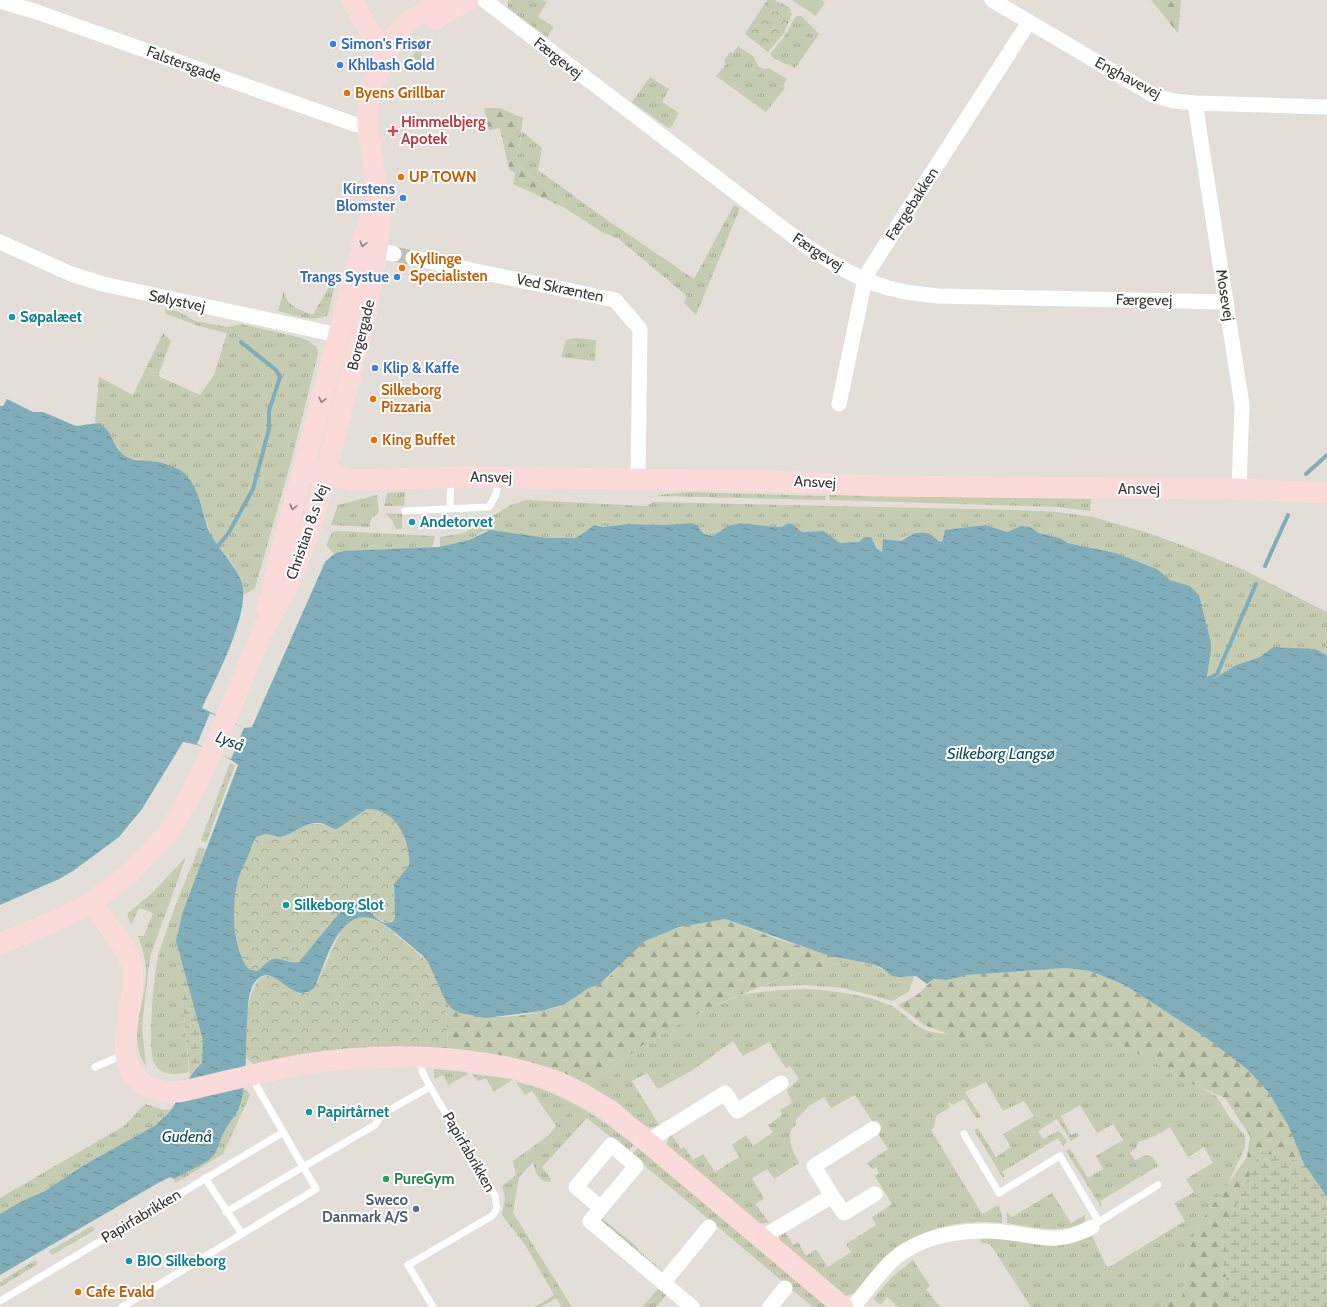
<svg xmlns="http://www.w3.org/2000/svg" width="1327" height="1307" viewBox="0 0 1327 1307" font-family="Cabin,sans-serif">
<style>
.grass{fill:url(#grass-tufts)}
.forest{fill:url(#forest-firs)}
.wetland{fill:url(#wetland-marsh)}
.park{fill:url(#park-crowns)}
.garden{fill:#c5ccb1}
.water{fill:url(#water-ripples);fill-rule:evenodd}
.pier{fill:#e3dfd8}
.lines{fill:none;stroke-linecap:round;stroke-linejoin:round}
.stream{stroke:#80adba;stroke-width:4}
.street-tunnel{stroke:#c1bdb7;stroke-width:15;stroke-dasharray:15 8;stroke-linecap:butt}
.lane{stroke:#fff;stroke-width:7}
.street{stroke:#fff;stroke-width:15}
.secondary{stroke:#fadbda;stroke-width:21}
.oneway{stroke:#8f817f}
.shop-dot{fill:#3f7fe0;stroke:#fff;stroke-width:1.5}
.food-dot{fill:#e8710a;stroke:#fff;stroke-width:1.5}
.health-dot{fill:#e0444e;stroke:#fff;stroke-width:1.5}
.culture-dot{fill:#0f9aa8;stroke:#fff;stroke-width:1.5}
.leisure-dot{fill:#2e9e5b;stroke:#fff;stroke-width:1.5}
.service-dot{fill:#5c6f8a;stroke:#fff;stroke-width:1.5}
.labels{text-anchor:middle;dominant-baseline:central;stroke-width:4;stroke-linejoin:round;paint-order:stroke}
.shop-label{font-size:15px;font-weight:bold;fill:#366cbe;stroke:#fff;text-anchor:start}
.street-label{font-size:15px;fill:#383734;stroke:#fff}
.food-label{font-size:15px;font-weight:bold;fill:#c56008;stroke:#fff;text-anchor:start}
.health-label{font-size:15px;font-weight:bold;fill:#be3a42;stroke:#fff;text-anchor:start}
.culture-label{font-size:15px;font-weight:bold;fill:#0d838f;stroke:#fff;text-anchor:start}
.leisure-label{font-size:15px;font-weight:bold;fill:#27864d;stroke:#fff;text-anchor:start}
.service-label{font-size:15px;font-weight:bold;fill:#4e5e75;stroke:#fff;text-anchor:end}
.water-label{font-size:16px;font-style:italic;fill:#0c4d5c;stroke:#fff}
</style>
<defs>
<pattern id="grass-tufts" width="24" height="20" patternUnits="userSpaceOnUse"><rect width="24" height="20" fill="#c5ccb1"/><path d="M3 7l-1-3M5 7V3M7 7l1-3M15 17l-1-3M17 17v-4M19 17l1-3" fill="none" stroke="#a1a691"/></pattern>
<pattern id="forest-firs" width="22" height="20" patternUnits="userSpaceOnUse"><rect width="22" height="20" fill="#c5ccb1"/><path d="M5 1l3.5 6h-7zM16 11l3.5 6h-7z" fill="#a1a691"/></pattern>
<pattern id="wetland-marsh" width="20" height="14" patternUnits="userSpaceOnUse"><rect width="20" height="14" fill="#c5ccb1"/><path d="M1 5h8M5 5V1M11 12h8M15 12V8" fill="none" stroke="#a1a691"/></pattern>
<pattern id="park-crowns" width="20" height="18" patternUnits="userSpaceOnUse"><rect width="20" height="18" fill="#c5ccb1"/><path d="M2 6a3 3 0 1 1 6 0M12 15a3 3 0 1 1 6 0" fill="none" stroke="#a1a691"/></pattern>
<pattern id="water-ripples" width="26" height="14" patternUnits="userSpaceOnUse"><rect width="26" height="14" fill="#80adba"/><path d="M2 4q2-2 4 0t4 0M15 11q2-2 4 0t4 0" fill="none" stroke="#6a8e98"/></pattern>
</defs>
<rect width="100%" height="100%" fill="#e3dfd8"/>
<g class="grass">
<polygon points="508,0 542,0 547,2 538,17 554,27 547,37 508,8"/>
<polygon points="796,16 801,16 819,34 795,68 773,58 770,54 784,37"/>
<polygon points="420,45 423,65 414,68 410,60"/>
<polygon points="738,46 753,56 759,67 764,69 769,68 787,79 783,86 785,88 766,112 716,76 726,64 724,61 730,52 733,53"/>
<polygon points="650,77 669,89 662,102 679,113 670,129 632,102"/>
<path d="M522,131L542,148L538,170L610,222L694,279L734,205L740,208L696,315L684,303L687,296L620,240L602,232L565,208C562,192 545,187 533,178C528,173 522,167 517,162Z"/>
<path d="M334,273L337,274L328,315C314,323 292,315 278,311L284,291C286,306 300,310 313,315L334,278Z"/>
<polygon points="165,308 179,312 195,321 227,327 241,324 298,337 309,341 317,348 318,354 292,458 255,588 244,595 242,581 233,564 213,541 195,490 152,461 129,458 122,454 105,427 95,422 99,377 133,395 163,333 171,341 158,376 200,395 214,375 227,333 199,326 166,314"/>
<polygon points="576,338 596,340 595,361 561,357 566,340"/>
<polygon points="405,492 404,506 384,506 387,493"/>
<polygon points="688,492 826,496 825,500 658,496 658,495"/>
<polygon points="377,495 379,512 371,519 370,527 331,525 338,505"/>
<polygon points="829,495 1091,499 1090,511 1058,507 829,500"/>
<polygon points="526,500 646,506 654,502 1017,510 1057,512 1093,517 1152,534 1189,548 1244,570 1327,612 1327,655 1319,651 1273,647 1260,657 1236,665 1215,678 1208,679 1207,676 1211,651 1200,600 1199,595 1190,586 1170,580 1157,569 1116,553 1069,543 1060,538 1039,533 1030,527 1019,527 1007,532 986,525 944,532 942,542 921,532 906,536 900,541 885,539 883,539 882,552 878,551 873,540 864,537 859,542 840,543 824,531 802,532 792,524 788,523 782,527 774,527 741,523 722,529 712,536 704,534 700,528 691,523 664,525 624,524 608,527 599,525 590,527 576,538 548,538 484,531 469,540 440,547 440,537 464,533 511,505"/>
<polygon points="385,513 402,514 402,529 396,529 392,520"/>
<polygon points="336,531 435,536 432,548 343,551 334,554 326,545 332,533"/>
<polygon points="230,763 235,765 206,843 201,840"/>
<path d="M199,847L206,849L183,911L178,951L189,1072C177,1075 160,1076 154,1063C147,1047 154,971 159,953C170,917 185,882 199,847Z"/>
<path d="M186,857L151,954L148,972L142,1027L146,1066C126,1035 146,1005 146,972C146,960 142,947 138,936H144L153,913L139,908L131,925L127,914L153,892Z"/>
<polygon points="850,960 872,964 898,977 914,976 909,991 893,1001 843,988 804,985 761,987 779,979"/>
<path d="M810,989C838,992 866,994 892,1006C901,1011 908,1019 916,1025C926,1032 937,1033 949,1034L950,1038H1109L1216,1096L1230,1118L1245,1136V1147L1227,1186L1200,1223L1189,1251L1182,1298L1162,1304L1159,1307H1031L990,1244L981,1243L980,1237L1072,1243L1092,1236L1107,1267L1111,1266L1185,1221L1174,1203L1194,1192L1186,1179L1213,1163L1204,1147L1188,1157L1170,1127L1155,1136L1138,1142L1137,1147L1130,1153L1135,1160L1146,1155L1153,1157L1158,1166L1100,1201L1102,1206L1101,1207L1066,1151L1070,1149L1088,1178L1103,1169L1096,1156L1123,1140L1113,1124L1097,1133L1080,1105L1063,1115H1060L1071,1135L1077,1132L1079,1136L1071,1141L1057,1119L1038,1131L1043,1139L1058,1131L1061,1133L1067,1142L1063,1146L1058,1138L1002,1172L1005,1177L1003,1178L974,1130L978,1128L996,1157L1011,1147L1003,1134L1034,1116L1024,1101L1003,1111L986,1082L965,1092L981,1117L977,1119L964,1099L953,1105L949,1102L948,1103L950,1107L936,1116L934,1127L931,1130L982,1214L999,1205L1002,1217V1223C963,1219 923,1227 891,1252C876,1264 867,1283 854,1293C851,1295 848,1295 845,1296L780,1245L779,1236L783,1229L793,1245L798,1242L806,1256L816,1249L828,1267L851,1252L846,1244L876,1225L872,1217L892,1204L875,1176L879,1173L876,1167L872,1169L867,1163L888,1149L877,1132L882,1127L877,1120L873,1122L855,1095L831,1108L824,1097L809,1106L796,1120V1125L791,1129C788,1143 793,1151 799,1163L774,1179L767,1169L752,1178L764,1199L755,1204L769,1222L759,1224L667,1147V1142L671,1134L681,1149L684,1147L693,1160L703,1154L715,1172L739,1157L732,1145L746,1135L753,1146L773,1132L768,1125L782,1115L780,1110L792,1103L787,1090L799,1079L790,1066L786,1068L769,1042L743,1056L733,1041L691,1071L658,1089L647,1073L632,1081L659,1125L651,1128L640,1125L589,1085L651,1039L713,1006L744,994L778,990Z"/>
<polygon points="434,1069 465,1072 468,1074 448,1085 443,1075 434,1079"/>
<polygon points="472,1074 513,1079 494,1092 486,1078 478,1081"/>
<path d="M516,1082C563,1092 597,1116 634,1145L628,1151L587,1118L542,1167L551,1179L550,1182C538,1182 535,1171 533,1162L519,1177L513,1213L572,1307H562L556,1298L541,1307H535L554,1295L526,1246L502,1215L505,1197L502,1186L516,1175L513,1161L549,1135L556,1126L532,1091L525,1095Z"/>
<polygon points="243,1090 247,1090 250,1095 223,1154 176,1183 174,1179 213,1156 224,1132 239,1108"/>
<polygon points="145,1104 164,1110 172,1109 160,1119 156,1125 84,1165 45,1191 22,1201 0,1214 0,1198 124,1126"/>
<polygon points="638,1148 827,1307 813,1307 632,1155"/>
<path d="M1052,1193L1071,1223L1085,1215V1222C1061,1235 1033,1227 1007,1223V1212L1012,1217Z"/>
<polygon points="599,1216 636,1246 640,1252 664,1272 662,1274 600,1223"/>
<polygon points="92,1226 95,1230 52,1255 49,1251"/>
<polygon points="35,1260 38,1264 0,1287 0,1282"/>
<polygon points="913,1260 930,1286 926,1290 940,1307 898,1307 887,1297 881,1305 873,1299 891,1278"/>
<polygon points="659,1288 667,1294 656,1307 642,1307"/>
</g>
<g class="forest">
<polygon points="1151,0 1181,0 1178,33"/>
<path d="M484,108H500L523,118L517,162C522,167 528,173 533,178C545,187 562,192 565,208L513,184L515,173L509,169L500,128L489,130Z"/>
<path d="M725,919L780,940L850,960L779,979L713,1006L651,1039L589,1085L560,1071L521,1060L448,1051L446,1002C469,1027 536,1016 565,1004C573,1000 579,992 587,988C591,987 595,986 599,984C618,974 627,951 646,941C671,928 697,922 725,919Z"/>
<polygon points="1065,968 1090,971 1125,985 1208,1039 1248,1070 1269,1093 1289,1127 1303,1162 1327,1197 1327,1307 1159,1307 1162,1304 1182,1298 1189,1251 1200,1223 1247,1157 1250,1136 1225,1098 1193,1084 1109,1038 950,1038 948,1034 924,1025 898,1005 917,995 934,979 947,980 968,975"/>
</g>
<g class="wetland">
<path d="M176,941C182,970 211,1036 203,1062C201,1066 194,1071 190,1075Z"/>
<polygon points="1260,1152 1303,1162 1327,1197 1327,1307 1234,1307 1230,1305 1220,1241"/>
</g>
<g class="park">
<polygon points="767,0 775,0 789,7 792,14 784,33 768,52 745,34"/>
<path d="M367,809C395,808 411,840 409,865C406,873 397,877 394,886C392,895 397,908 395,918L389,923L385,922L347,904L299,962C290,964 285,958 277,959C269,959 263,967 257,971L249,969C231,949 231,899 240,874C242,867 247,861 249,854C251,848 253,842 256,837L266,834L280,837C286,836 289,832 294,830C309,821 322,823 337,829Z"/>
<path d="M366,917L377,921L387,927L428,962L446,1002L448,1051L257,1067L245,1057C246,1038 243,966 275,977C290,982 284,991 307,993L315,987L342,928C349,920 355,918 366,917Z"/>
</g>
<polygon class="garden" points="792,0 822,0 825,2 816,16"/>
<path class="water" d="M7,399L33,412H43L76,426L99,423C113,430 113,450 127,457C134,461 143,460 151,461C161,462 171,465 180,470C199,483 201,510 208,529C216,548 233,561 241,580C253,609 215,680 202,708L244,728L252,727L325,562L334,554L343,551L439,547L469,540L490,530L548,538H576L594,525L604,527L627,524L664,525L691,523L697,525L704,534L712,536L728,526L741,523L774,527H782L788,523L792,524L802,532L824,531L840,543L859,542L864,537H871L877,549L882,552L883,539L901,541C910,535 918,529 931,535C935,538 938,541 942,542L945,530L986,525L1007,532L1021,526L1030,527L1039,533L1060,538L1068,543L1116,553L1157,569L1170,580L1190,586L1199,595L1211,643V651L1207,676L1208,679L1215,678L1236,665L1260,657L1273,647L1315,649L1327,655V1197L1303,1162L1289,1127L1269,1093L1248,1070L1208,1039L1125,985L1090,971L1065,968L968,975L947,980L934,979L927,984L916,976L898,977L892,976L882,968L872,964L830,956L725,919L679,927L645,941L600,984L587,989L565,1004L542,1011L486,1018L460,1013L452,1009L446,1002L428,962L422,955C408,944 394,930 378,921C340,902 326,962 315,987C292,1010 275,957 255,982C247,992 248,1012 247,1024C245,1050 248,1084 239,1108C235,1117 227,1125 223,1134C220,1140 218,1150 213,1156C210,1161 181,1175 174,1179L170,1177L158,1183L0,1275V1214L22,1201L45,1191L84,1165L156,1125C161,1118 169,1114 173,1107C185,1089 185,1079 202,1063L203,1040L176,941L183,911L238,765C223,753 202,745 183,742L142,809L119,837L73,871L59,879L0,905V406H3ZM367,809C395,808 411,840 409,865L394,884L395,918L392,922C374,928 367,898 352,900L336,917L299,962C290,964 281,957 273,959C267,961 263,967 257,971L249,969C231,949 231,899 240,874C242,867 247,861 249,854C251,848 253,842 256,837L266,834L280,837C294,834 303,822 319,823C326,823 331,829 337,829Z"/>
<polygon class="pier" points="210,713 244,728 231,759 197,744"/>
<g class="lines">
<g class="stream">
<polyline points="1306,474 1327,455"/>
<polyline points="218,546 228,534 253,489 269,429 269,411 280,377 276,370 241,342"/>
<polyline points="1265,566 1288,515"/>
<polyline points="1208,679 1217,674 1256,584"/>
</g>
<polyline class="street-tunnel" points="394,254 413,258"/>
<g class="lane">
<polyline points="450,508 451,479"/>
<polyline points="405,511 489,507 496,494 499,480"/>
<polyline points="421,1059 422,1071 430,1087 495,1196 497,1209 492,1216 408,1265 433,1307"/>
<polyline points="95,1067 125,1054"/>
<polyline points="964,1134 999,1193 1060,1156 1099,1222"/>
<polyline points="205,1178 242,1234"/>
<polyline points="226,1212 375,1125 382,1114 430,1087"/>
<polyline points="1097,1223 1158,1185"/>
<polyline points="0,1301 282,1133"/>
<polyline points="122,1307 316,1189 252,1078"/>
</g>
<g class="street">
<path d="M484,0L802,243C832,264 865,284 901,291C913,294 926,294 938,296L1226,302"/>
<polyline points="992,0 1153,95 1174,101 1195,103 1327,107"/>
<polyline points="0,1 34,11 354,124 368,126"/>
<polyline points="1195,103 1242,405 1239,489"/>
<polyline points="0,242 71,274 103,284 338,335"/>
<polyline points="377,251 394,254"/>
<polyline points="413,258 615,300 640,329 638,480"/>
<polyline points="839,404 865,279 870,269 1029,22"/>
<polyline points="648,1141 725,1093 737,1111 781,1083"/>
<polyline points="832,1196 844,1213 875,1194"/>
<polyline points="601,1208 576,1187 611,1145 636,1166 590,1221 692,1307"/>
<polyline points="761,1238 832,1196 814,1166 873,1129"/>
<polyline points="663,1283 709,1227"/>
<polyline points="770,1307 785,1288"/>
<path d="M853,1307C867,1291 879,1272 895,1258C927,1232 973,1228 1012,1233C1046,1238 1060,1244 1092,1227"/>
</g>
<g class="secondary">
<polyline points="352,0 371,34 387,53"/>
<polyline points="435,19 468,0"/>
<polyline points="304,470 353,480 465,477 772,481 876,486 1239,489 1327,493"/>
<polyline points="267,610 277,567 371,213"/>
<path d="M91,903C102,917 127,947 131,963C140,998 110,1052 137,1079C146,1088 158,1091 171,1092C181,1093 195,1088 205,1086C236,1079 267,1071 299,1065C375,1052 470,1053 544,1077C568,1085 590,1098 611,1111L843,1307"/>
<polyline points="0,944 55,921 91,903 129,874 168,833 191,794 212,751 263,630 287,588 312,524 366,315 380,230 380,216 368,126 368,112 372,85 396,34 408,22 446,0"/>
</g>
</g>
<defs><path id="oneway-chevron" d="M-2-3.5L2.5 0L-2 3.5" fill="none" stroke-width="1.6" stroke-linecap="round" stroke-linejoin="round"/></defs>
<g class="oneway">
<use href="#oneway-chevron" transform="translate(363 244) rotate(105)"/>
<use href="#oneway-chevron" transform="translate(322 400) rotate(104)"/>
<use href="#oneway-chevron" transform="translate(293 507) rotate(105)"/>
</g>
<g class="shop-dot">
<circle cx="333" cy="44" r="4"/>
<circle cx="340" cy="65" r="4"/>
<circle cx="403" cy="198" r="4"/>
<circle cx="397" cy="277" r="4"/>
<circle cx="375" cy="368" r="4"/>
</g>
<g class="food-dot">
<circle cx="347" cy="93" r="4"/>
<circle cx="401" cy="177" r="4"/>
<circle cx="402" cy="268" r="4"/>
<circle cx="373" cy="399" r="4"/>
<circle cx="374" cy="440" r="4"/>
<circle cx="78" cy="1292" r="4"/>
</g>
<path class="health-dot" d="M391 125h4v4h4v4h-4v4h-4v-4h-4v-4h4z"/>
<g class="culture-dot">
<circle cx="12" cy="317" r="4"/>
<circle cx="412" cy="522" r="4"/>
<circle cx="286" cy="905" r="4"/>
<circle cx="309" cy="1112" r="4"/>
<circle cx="129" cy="1261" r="4"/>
</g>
<circle class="leisure-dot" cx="386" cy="1179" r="4"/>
<circle class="service-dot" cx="416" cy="1209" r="4"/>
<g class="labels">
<g class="shop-label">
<text x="341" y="44">Simon's Frisør</text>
<text x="348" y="65">Khlbash Gold</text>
<text x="395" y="189" text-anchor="end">Kirstens<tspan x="395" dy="17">Blomster</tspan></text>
<text x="389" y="277" text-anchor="end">Trangs Systue</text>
<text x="383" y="368">Klip &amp; Kaffe</text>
</g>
<g class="street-label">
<text transform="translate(558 58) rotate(38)">Færgevej</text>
<text transform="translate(184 64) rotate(20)">Falstersgade</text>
<text transform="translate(1128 78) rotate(28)">Enghavevej</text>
<text transform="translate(912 204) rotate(-57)">Færgebakken</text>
<text transform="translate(818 252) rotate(33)">Færgevej</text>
<text transform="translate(560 288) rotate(12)">Ved Skrænten</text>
<text transform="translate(1225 295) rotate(81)">Mosevej</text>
<text transform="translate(1144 300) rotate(1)">Færgevej</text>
<text transform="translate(177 301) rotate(12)">Sølystvej</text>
<text transform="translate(361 335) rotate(-76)">Borgergade</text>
<text transform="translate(491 477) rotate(1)">Ansvej</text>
<text transform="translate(815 482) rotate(3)">Ansvej</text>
<text x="1139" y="489">Ansvej</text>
<text transform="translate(307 532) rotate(-71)">Christian 8.s Vej</text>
<text transform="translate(469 1152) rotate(60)">Papirfabrikken</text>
<text transform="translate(141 1216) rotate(-31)">Papirfabrikken</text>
</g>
<g class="food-label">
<text x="355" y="93">Byens Grillbar</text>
<text x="409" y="177">UP TOWN</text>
<text x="410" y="259">Kyllinge<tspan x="410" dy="17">Specialisten</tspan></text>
<text x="381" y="390">Silkeborg<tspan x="381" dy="17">Pizzaria</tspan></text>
<text x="382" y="440">King Buffet</text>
<text x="86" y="1292">Cafe Evald</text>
</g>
<g class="health-label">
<text x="401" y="122">Himmelbjerg<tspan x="401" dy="17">Apotek</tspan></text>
</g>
<g class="culture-label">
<text x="20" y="317">Søpalæet</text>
<text x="420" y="522">Andetorvet</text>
<text x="294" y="905">Silkeborg Slot</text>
<text x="317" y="1112">Papirtårnet</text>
<text x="137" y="1261">BIO Silkeborg</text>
</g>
<g class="leisure-label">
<text x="394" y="1179">PureGym</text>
</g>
<g class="service-label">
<text x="408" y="1200">Sweco<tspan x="408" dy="17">Danmark A/S</tspan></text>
</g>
<g class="water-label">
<text transform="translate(230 741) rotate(21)">Lyså</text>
<text x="1001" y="753">Silkeborg Langsø</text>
<text x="187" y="1136">Gudenå</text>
</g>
</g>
</svg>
